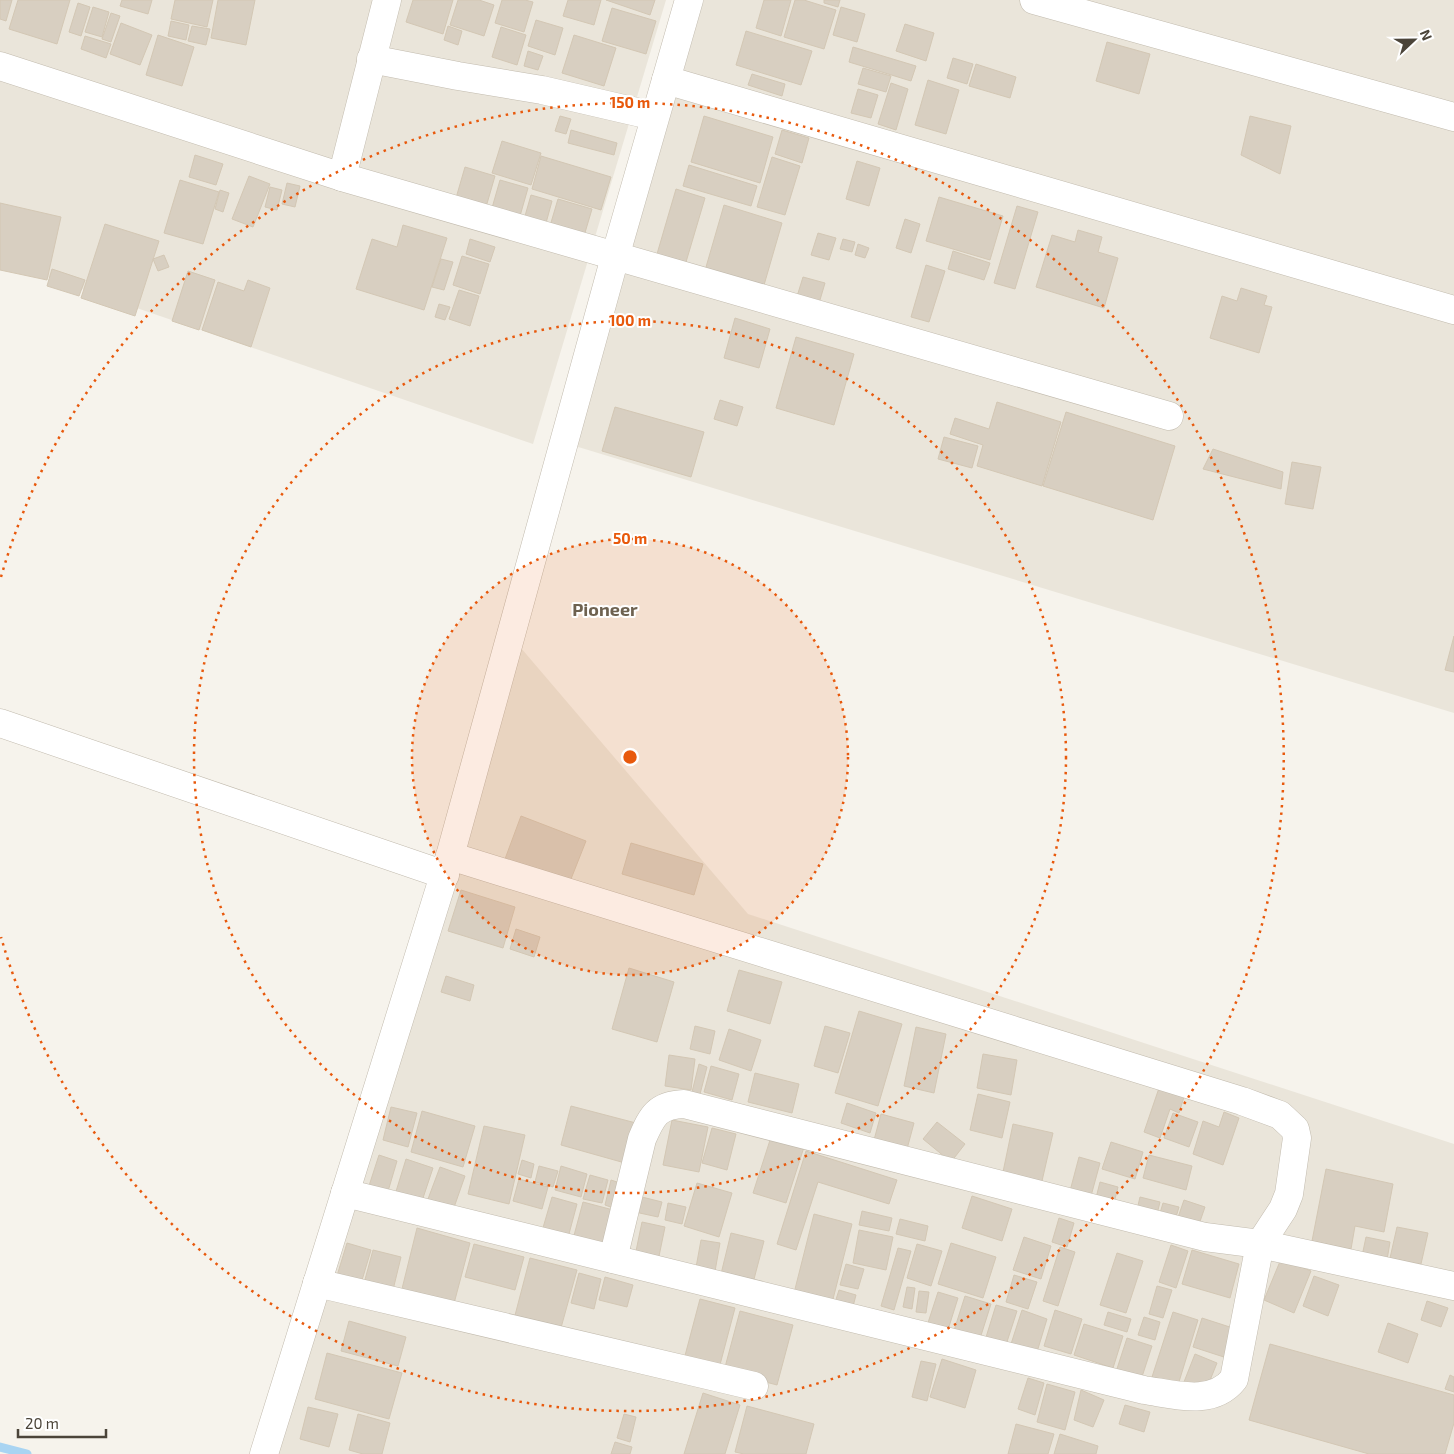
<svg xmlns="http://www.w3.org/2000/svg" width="1454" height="1454" viewBox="0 0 1454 1454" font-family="'Exo 2',sans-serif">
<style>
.residential{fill:#eae5da}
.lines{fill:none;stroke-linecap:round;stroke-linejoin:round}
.stream{stroke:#a9d4f2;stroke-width:9}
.building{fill:#d8cfc1;stroke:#d3c7b4}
.minor-casing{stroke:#c2bbae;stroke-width:29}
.minor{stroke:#fff;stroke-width:28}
.ring{fill:none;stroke:#e8590c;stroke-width:2.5;stroke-dasharray:2.5 5}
.labels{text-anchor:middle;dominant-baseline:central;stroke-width:4;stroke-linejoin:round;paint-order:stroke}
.quarter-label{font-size:18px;font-weight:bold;fill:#6e6250;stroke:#fff}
.centre{fill:#e8590c;stroke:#fff;stroke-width:2.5}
.ring-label{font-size:15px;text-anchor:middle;font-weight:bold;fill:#e8590c;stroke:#fff;stroke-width:4;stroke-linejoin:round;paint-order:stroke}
</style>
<rect width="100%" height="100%" fill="#f6f3ec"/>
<g class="residential">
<polygon points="0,0 666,0 533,444 0,261"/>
<polygon points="704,0 1454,0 1454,713 575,446"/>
<polygon points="515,641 748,914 1454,1144 1454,1454 264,1454"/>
</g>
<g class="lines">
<polyline class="stream" points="0,1447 27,1454"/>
</g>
<g class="building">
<polygon points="0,0 12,0 6,21 0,19"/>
<polygon points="18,0 70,0 57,44 9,29"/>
<polygon points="122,0 152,0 148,14 120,6"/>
<polygon points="175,0 213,0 207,27 171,19"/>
<polygon points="218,0 255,0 246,45 211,38"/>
<polygon points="413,0 453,0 443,34 406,22"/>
<polygon points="458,0 479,0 494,5 484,36 450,25"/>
<polygon points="502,0 525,0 533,2 524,32 495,23"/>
<polygon points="568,0 601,0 594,25 563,16"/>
<polygon points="606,0 655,0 650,15"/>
<polygon points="764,0 791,0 781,36 756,28"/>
<polygon points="795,0 804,0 836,10 824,49 784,37"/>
<polygon points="824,0 840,0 838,7 824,3"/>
<polygon points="78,3 90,7 81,36 69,32"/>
<polygon points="93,7 109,12 102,37 85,32"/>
<polygon points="841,7 865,14 857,42 833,35"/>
<polygon points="612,8 656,21 646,54 602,41"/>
<polygon points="111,13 120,16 111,42 102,39"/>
<polygon points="536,20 563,28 555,55 528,46"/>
<polygon points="171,21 189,25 186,40 168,36"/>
<polygon points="121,23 152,35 140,65 110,54"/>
<polygon points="905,24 934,33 926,61 896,51"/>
<polygon points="192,26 210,29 206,45 188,41"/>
<polygon points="448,26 462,31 458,45 444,40"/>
<polygon points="501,27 526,35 517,65 492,57"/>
<polygon points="746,31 812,51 801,85 736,65"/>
<polygon points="158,35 194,47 182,86 146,75"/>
<polygon points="574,35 616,48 604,86 562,73"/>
<polygon points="85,36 111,44 106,58 81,49"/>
<polygon points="1107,42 1150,54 1139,94 1096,81"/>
<polygon points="853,47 916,66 911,81 849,62"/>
<polygon points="528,51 543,56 538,70 524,66"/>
<polygon points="953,58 973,64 967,84 947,78"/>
<polygon points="976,64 1016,77 1010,98 969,86"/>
<polygon points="863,68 891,76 886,92 858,84"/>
<polygon points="752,74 785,84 782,96 748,85"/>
<polygon points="928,80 959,90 946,134 915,125"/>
<polygon points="891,83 908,89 896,130 878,124"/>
<polygon points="858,89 878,95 871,118 851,113"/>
<polygon points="560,116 571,119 566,134 555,131"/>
<polygon points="704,116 773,137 760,183 691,162"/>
<polygon points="1250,116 1291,126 1280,174 1241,155"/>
<polygon points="571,130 617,143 614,155 568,143"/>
<polygon points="782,130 809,138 802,163 775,154"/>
<polygon points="502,141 541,153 531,185 492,173"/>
<polygon points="195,155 223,164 216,185 189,177"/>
<polygon points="541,156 611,177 601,210 532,189"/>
<polygon points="772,157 800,166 785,215 757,207"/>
<polygon points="857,161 880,168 869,206 846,199"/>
<polygon points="689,165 757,186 751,206 683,186"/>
<polygon points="465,167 495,176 486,207 456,198"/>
<polygon points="249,176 270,184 253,227 232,219"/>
<polygon points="180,180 219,192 203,244 164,233"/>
<polygon points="500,180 528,188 520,216 492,208"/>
<polygon points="287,183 300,186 295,207 282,204"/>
<polygon points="270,187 282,190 277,210 265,207"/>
<polygon points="676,189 705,198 686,262 657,254"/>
<polygon points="220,190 229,193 223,212 215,209"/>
<polygon points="531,195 552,201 546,223 525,216"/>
<polygon points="939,197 1003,216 990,260 926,241"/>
<polygon points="558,199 592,209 584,236 550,226"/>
<polygon points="0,203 61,217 47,280 0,270"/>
<polygon points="724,205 782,223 762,292 704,274"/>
<polygon points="1017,206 1038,212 1015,289 994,283"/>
<polygon points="905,219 920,224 911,253 896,248"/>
<polygon points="105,224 159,241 135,316 81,298"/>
<polygon points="403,225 447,238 424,310 356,289 372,239 397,247"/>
<polygon points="1078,230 1102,237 1098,252 1118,258 1104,308 1036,287 1052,235 1075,242"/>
<polygon points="818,233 836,238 829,260 811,255"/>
<polygon points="470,239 495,247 490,262 466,254"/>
<polygon points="843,239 855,242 852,252 840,249"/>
<polygon points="858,244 869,248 865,258 855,255"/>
<polygon points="953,251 990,263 984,280 948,269"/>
<polygon points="164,255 169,267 158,271 153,259"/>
<polygon points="462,256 489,264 480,294 453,285"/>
<polygon points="441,259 453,262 444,290 432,287"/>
<polygon points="926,265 945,271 929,322 911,317"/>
<polygon points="52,269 85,280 79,296 47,286"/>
<polygon points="188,271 215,280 199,330 172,321"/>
<polygon points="803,277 825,283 817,310 795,303"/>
<polygon points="248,280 270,288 251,347 202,330 218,282 244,291"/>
<polygon points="1241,288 1267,296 1264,305 1272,307 1259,353 1210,338 1222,296 1237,301"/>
<polygon points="459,290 479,296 470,326 449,319"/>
<polygon points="439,304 450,307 445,320 435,317"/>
<polygon points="735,318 770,329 759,368 724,358"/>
<polygon points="796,337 854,354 834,425 776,408"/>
<polygon points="720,400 743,407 737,426 714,419"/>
<polygon points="997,402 1061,422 1042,486 977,466 983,445 950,434 955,418 989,429"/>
<polygon points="615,407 704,432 691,477 602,451"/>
<polygon points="1066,412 1175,446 1153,520 1043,486"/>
<polygon points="944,437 978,446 972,468 938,459"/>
<polygon points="1213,449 1283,472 1281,489 1203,469"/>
<polygon points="1292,462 1321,467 1313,509 1285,504"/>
<polygon points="1454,636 1454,672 1445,670"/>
<polygon points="521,816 586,841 569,884 505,859"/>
<polygon points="631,843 703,864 694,895 622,874"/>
<polygon points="461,890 515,907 503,948 448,931"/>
<polygon points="516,929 540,937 534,957 510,949"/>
<polygon points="629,968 674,982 657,1042 612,1029"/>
<polygon points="739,970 782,982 770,1024 727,1011"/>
<polygon points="446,976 474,985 470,1001 441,992"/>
<polygon points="859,1011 902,1024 878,1106 835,1093"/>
<polygon points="695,1026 715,1031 710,1054 690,1049"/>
<polygon points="825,1026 850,1033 838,1073 814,1066"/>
<polygon points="916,1027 946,1034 934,1093 904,1086"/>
<polygon points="729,1029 761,1040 751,1071 719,1060"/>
<polygon points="983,1054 1017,1060 1011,1095 977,1088"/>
<polygon points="669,1055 695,1059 691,1090 665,1086"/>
<polygon points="699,1064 707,1067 699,1098 691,1096"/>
<polygon points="711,1066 739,1074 732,1100 704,1092"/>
<polygon points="755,1073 799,1084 792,1113 748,1102"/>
<polygon points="1159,1088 1184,1097 1179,1113 1170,1109 1160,1138 1144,1132"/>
<polygon points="978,1094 1010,1102 1002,1138 970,1130"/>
<polygon points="847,1103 876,1113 870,1133 841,1123"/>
<polygon points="571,1106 636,1123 625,1163 561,1145"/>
<polygon points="391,1107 417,1113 408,1147 383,1140"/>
<polygon points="422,1111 475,1126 463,1167 411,1152"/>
<polygon points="1224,1112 1239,1118 1223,1165 1193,1154 1203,1121 1219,1127"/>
<polygon points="1173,1113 1198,1122 1189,1147 1164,1138"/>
<polygon points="881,1114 914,1123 907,1149 874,1140"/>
<polygon points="672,1120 708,1127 699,1172 663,1165"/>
<polygon points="937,1122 965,1144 951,1162 923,1139"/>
<polygon points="1013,1124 1053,1133 1042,1181 1003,1172"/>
<polygon points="484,1126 525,1135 509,1204 468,1194"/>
<polygon points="712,1128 736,1134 727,1170 702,1163"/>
<polygon points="771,1137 804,1147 786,1203 753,1193"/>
<polygon points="1111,1142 1143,1152 1135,1179 1102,1169"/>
<polygon points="806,1151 897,1180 889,1204 818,1182 796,1250 777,1244"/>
<polygon points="379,1155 397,1161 386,1198 367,1192"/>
<polygon points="1149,1155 1192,1166 1186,1190 1143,1178"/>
<polygon points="1079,1157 1100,1163 1091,1196 1070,1191"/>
<polygon points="406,1159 433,1168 420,1207 394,1198"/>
<polygon points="522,1160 534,1164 531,1178 518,1174"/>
<polygon points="539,1166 558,1171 553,1187 535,1182"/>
<polygon points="561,1166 587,1174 581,1197 555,1190"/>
<polygon points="440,1167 465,1176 451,1216 425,1207"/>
<polygon points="1326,1169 1393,1184 1384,1232 1355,1226 1351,1249 1312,1241"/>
<polygon points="590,1175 608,1180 602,1203 583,1199"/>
<polygon points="519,1179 548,1187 542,1209 513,1201"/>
<polygon points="611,1180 623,1184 616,1209 605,1205"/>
<polygon points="1100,1182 1118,1187 1114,1203 1096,1198"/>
<polygon points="697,1183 732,1193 719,1237 684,1226"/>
<polygon points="638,1196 662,1202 658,1217 635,1212"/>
<polygon points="972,1196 1012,1209 1002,1241 962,1228"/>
<polygon points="552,1197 577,1204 566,1245 540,1238"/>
<polygon points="1140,1197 1160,1202 1156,1218 1136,1214"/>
<polygon points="1184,1200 1205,1207 1196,1233 1175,1226"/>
<polygon points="583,1202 617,1211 606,1252 572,1243"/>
<polygon points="668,1203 686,1207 682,1224 665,1220"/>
<polygon points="1163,1203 1179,1207 1174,1224 1158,1220"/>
<polygon points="862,1211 892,1218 889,1231 859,1225"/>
<polygon points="814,1214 852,1224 831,1307 793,1297"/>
<polygon points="1059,1218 1074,1223 1067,1247 1052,1242"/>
<polygon points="900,1219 928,1226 925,1241 896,1234"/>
<polygon points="642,1222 665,1227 658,1261 635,1256"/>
<polygon points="1397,1227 1428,1233 1421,1264 1390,1258"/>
<polygon points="417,1228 470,1243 452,1311 400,1297"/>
<polygon points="859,1230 893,1237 886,1270 853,1263"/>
<polygon points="731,1233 764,1241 753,1283 721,1274"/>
<polygon points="1024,1237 1051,1246 1041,1279 1013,1270"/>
<polygon points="1366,1237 1390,1242 1386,1266 1361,1261"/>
<polygon points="701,1240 720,1243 714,1277 695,1273"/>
<polygon points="347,1243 371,1250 360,1287 336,1279"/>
<polygon points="951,1243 996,1257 983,1298 938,1284"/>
<polygon points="474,1244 524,1257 515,1290 465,1277"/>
<polygon points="917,1244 942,1251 931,1286 907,1278"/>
<polygon points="1171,1245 1188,1251 1176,1288 1159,1282"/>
<polygon points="1060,1247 1075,1252 1058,1306 1043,1301"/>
<polygon points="898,1248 911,1251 894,1310 881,1306"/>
<polygon points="373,1250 401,1257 392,1294 363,1287"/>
<polygon points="1192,1250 1239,1264 1230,1298 1182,1284"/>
<polygon points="1117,1253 1143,1261 1126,1313 1100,1305"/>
<polygon points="530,1258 577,1270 559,1335 513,1323"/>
<polygon points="1281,1259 1311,1271 1294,1313 1264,1300"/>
<polygon points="846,1264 864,1269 858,1289 840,1285"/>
<polygon points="579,1273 601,1279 594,1309 571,1303"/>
<polygon points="1014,1275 1037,1282 1028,1309 1006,1302"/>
<polygon points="1314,1276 1339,1285 1328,1316 1303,1306"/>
<polygon points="605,1277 633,1285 627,1307 599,1300"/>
<polygon points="1157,1286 1172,1290 1163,1318 1149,1314"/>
<polygon points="907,1287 915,1288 912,1309 903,1307"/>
<polygon points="839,1290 856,1295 851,1314 833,1309"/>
<polygon points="919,1291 929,1292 926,1313 916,1312"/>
<polygon points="938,1292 958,1298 946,1336 926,1329"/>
<polygon points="965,1296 991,1304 977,1348 951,1340"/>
<polygon points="700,1299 735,1308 717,1376 682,1367"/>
<polygon points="1427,1301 1448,1308 1441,1327 1421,1320"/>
<polygon points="996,1305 1017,1311 1003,1354 983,1347"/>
<polygon points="1022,1310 1047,1319 1037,1352 1011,1344"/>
<polygon points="1055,1310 1082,1319 1071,1354 1044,1346"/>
<polygon points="740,1311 793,1325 777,1385 724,1371"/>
<polygon points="1108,1312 1131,1319 1127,1332 1104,1325"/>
<polygon points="1173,1312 1198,1320 1178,1385 1152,1377"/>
<polygon points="1144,1317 1160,1322 1155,1340 1138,1335"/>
<polygon points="1202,1318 1239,1330 1230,1359 1193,1347"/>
<polygon points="349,1321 406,1337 398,1366 341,1351"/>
<polygon points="1388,1323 1418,1334 1408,1363 1378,1352"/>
<polygon points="1084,1324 1123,1336 1113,1368 1074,1355"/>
<polygon points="1127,1338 1152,1346 1139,1386 1114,1378"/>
<polygon points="1270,1344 1454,1395 1454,1423 1445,1454 1369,1454 1249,1420"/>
<polygon points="327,1353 402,1373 389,1419 315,1399"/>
<polygon points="1195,1354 1217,1363 1204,1395 1182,1387"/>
<polygon points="942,1359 976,1370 965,1408 930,1397"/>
<polygon points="921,1361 936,1364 927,1401 912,1397"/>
<polygon points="1450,1375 1454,1377 1454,1392 1445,1389"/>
<polygon points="1028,1378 1044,1383 1035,1415 1018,1409"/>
<polygon points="1047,1384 1075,1392 1065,1430 1037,1422"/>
<polygon points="1081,1390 1104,1400 1093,1427 1074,1420"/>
<polygon points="703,1393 740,1405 725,1454 684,1454"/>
<polygon points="1125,1405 1150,1412 1144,1432 1119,1424"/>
<polygon points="747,1406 814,1424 806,1454 744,1454 735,1452"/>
<polygon points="308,1407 338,1414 329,1447 300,1439"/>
<polygon points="358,1414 390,1423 382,1454 363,1454 349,1450"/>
<polygon points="624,1414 636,1417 630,1442 617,1438"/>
<polygon points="1016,1424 1054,1434 1048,1454 1008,1454"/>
<polygon points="1060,1434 1098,1446 1096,1454 1054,1454"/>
<polygon points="615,1442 632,1447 630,1454 611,1454"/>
</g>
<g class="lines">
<g class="minor-casing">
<g id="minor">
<polyline points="1034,0 1454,117"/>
<polyline points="371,59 458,76 542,90 654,116"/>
<polyline points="0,66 342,177 1169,416"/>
<polyline points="666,80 1454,310"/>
<polyline points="342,177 387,0"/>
<polyline points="0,723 445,875"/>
<path d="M345,1193L1144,1390C1173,1394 1212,1407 1234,1379L1260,1244L1283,1209L1289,1194L1297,1138L1295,1129L1280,1115L1242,1101L450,856"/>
<path d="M613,1259L642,1139C652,1116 657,1105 684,1104L1205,1237L1260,1244L1454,1286"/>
<polyline points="317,1283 754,1386"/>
<polyline points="264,1454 450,856 615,257 689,0"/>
</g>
</g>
<use href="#minor" class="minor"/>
</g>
<circle cx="630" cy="757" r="218" fill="#e8590c" fill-opacity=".12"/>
<g class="ring">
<circle cx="630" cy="757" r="218"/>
<circle cx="630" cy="757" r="436"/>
<path d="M1 577A654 654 0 1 1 1 937"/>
</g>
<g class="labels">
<g class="quarter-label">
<text x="605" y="609">Pioneer</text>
</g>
</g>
<circle cx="630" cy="757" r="8" class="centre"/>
<g class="ring-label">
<text x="630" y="108">150 m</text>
<text x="630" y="326">100 m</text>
<text x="630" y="544">50 m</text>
</g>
<g transform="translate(1414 40) rotate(68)" stroke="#ffffff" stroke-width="4" paint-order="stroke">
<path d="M0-4L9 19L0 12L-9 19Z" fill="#4b4439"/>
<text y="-8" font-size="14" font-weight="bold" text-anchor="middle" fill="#4b4439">N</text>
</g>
<path d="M18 1429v8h88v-8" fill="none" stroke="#4b4439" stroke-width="2.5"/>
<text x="25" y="1429" font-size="15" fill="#4b4439" stroke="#ffffff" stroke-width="4" paint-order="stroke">20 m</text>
</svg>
